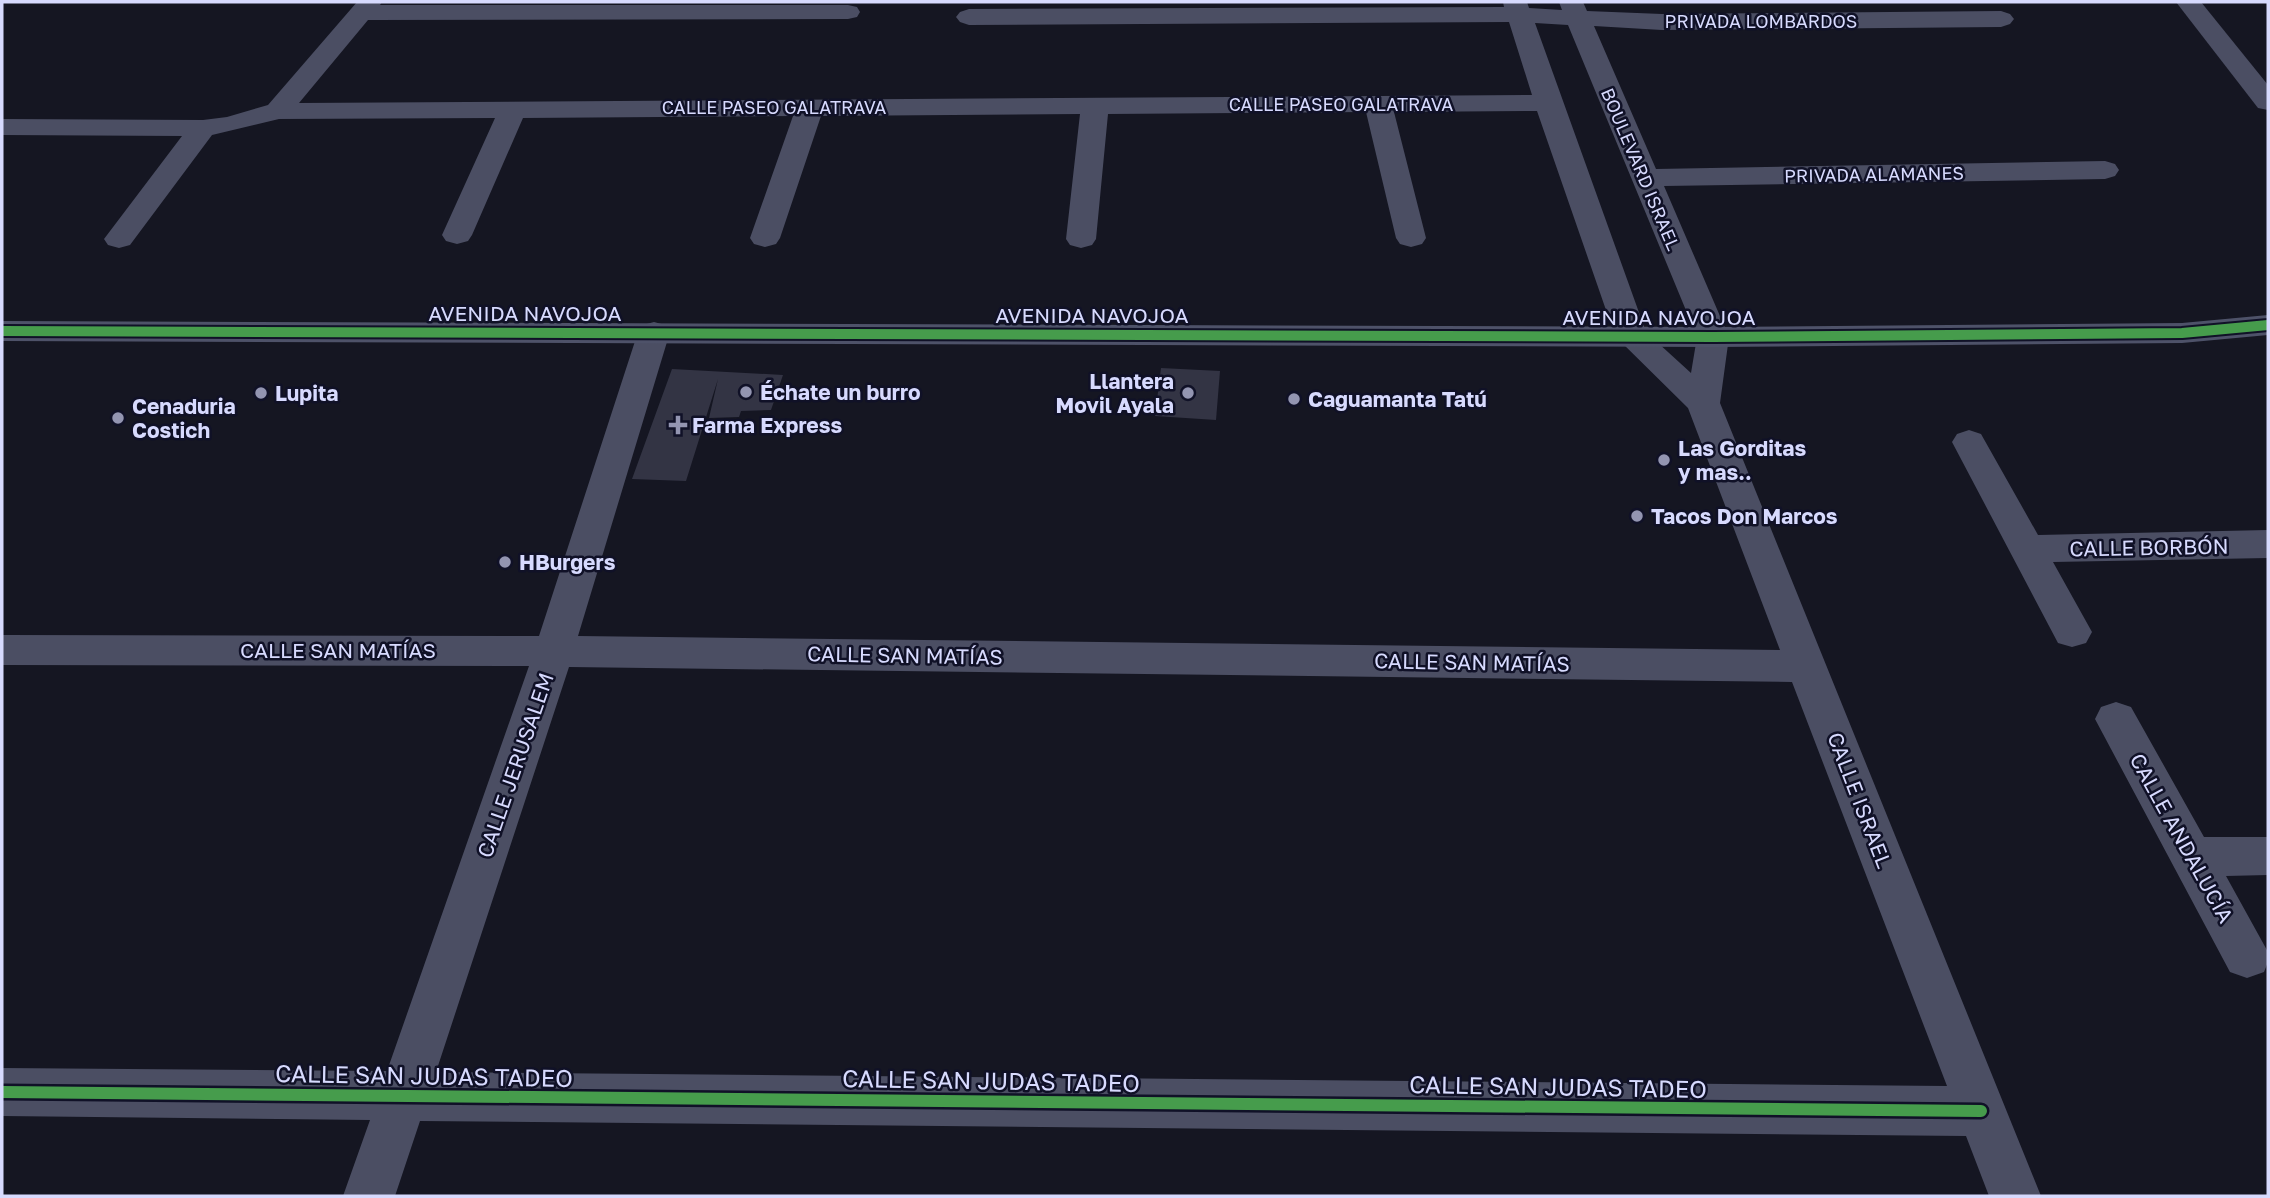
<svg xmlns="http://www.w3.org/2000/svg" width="2270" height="1198" viewBox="0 0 2270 1198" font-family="'Golos Text',sans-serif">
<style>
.building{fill:#333444}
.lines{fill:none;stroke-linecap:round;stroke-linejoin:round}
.street{fill:#4b4e63;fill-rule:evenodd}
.secondary{fill:#4e5269;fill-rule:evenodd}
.cycleway-far1-casing{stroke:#101127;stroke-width:14}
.cycleway-casing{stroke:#101127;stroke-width:17}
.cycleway-far1{stroke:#469c4c;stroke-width:10}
.cycleway{stroke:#469c4c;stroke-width:12}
.poi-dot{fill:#9395b1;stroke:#101127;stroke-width:2.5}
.labels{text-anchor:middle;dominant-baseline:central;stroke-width:5;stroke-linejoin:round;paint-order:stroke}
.far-street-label{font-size:18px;fill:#d7dafe;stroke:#101127}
.street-label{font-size:21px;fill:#d7dafe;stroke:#101127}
.poi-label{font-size:21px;font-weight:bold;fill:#d7dafe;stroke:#101127;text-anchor:start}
.near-street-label{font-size:24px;fill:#d7dafe;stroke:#101127}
</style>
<rect width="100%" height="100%" fill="#151622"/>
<g class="building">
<polygon points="1161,368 1220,371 1216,420 1155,416"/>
<polygon points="672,369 783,375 771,410 741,411 739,417 709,418 718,379 686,481 632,479"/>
</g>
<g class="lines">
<g class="street">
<path d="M357,2H382L380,5H848L857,7L860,12L857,17L848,19L368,20L299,103L1532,95L1509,22L969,25L960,22L956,17L960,12L969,9L1504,7L1503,2H1527L1529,8L1562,10L1559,2H1583L1587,11L1662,14L2001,11L2010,14L2014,19L2010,24L2001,27L1662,30L1594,26L1656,169L2105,161L2115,164L2119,170L2115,176L2105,179L1664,186L1729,337L1720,403L2041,1196H1989L1966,1136L420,1121L395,1196H343L370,1120L2,1116V1068L387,1071L529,666L2,665V635L539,636L638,332L643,325L654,322L665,325L670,332L578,636L1780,650L1688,408L1615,336L1537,111L1394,112L1426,238L1422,244L1411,247L1400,244L1396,238L1366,112L1108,114L1096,239L1092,245L1081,248L1070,245L1066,239L1080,114L821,116L780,238L776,244L765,247L754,244L750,238L793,116L523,118L472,235L468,241L457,244L446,241L442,235L495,118L279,119L212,135L130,245L119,248L108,245L104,239L182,136L2,135V119L203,120L227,117L268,105ZM1535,23L1568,25L1697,337L1691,373L1646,332ZM569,667L1792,682L1947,1086L436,1072Z"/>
<polygon points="2176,2 2201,2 2268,85 2268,110 2258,108"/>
<polygon points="1969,430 1981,434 2038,535 2268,530 2268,558 2053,562 2092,632 2086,643 2072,647 2058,643 1952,442 1957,434"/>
<polygon points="2116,702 2131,707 2204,837 2268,837 2268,875 2226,876 2268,952 2268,962 2264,972 2247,978 2230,972 2095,719 2101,707"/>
</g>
<polygon class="secondary" points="2268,315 2268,335 2182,343 1713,347 2,341 2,321 1713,327 2182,323"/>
<g class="cycleway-far1-casing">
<polyline id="cycleway-far1" points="2,331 1713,337 2182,333 2268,325"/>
</g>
<g class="cycleway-casing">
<polyline id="cycleway" points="2,1092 1981,1111"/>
</g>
<use href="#cycleway-far1" class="cycleway-far1"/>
<use href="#cycleway" class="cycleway"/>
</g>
<g class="poi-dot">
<circle cx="746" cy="392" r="7"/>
<circle cx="261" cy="393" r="7"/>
<circle cx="1188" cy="393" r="7"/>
<circle cx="1294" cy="399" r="7"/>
<circle cx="118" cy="418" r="7"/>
<path d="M674.5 414.5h7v7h7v7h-7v7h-7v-7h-7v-7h7z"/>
<circle cx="1664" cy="460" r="7"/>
<circle cx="1637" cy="516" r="7"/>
<circle cx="505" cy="562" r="7"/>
</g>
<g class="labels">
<g class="far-street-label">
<text x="1761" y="21">PRIVADA LOMBARDOS</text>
<text x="1341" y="104">CALLE PASEO GALATRAVA</text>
<text x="774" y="107">CALLE PASEO GALATRAVA</text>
<text transform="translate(1641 169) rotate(67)">BOULEVARD ISRAEL</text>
<text transform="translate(1874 174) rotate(-1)">PRIVADA ALAMANES</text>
</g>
<g class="street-label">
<text x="525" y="313">AVENIDA NAVOJOA</text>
<text x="1092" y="315">AVENIDA NAVOJOA</text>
<text x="1659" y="317">AVENIDA NAVOJOA</text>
<text transform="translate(2149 547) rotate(-1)">CALLE BORBÓN</text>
<text x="338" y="650">CALLE SAN MATÍAS</text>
<text transform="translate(905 655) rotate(1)">CALLE SAN MATÍAS</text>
<text transform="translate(1472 662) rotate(1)">CALLE SAN MATÍAS</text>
<text transform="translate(515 765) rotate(-71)">CALLE JERUSALEM</text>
<text transform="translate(1860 800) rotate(69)">CALLE ISRAEL</text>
<text transform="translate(2182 838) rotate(61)">CALLE ANDALUCÍA</text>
</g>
<g class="poi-label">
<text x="1174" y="381" text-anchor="end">Llantera<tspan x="1174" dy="24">Movil Ayala</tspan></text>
<text x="760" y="392">Échate un burro</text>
<text x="275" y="393">Lupita</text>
<text x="1308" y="399">Caguamanta Tatú</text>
<text x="132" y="406">Cenaduria<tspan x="132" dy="24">Costich</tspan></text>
<text x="692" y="425">Farma Express</text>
<text x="1678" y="448">Las Gorditas<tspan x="1678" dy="24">y mas..</tspan></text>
<text x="1651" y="516">Tacos Don Marcos</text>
<text x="519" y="562">HBurgers</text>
</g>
<g class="near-street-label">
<text transform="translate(424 1075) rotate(1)">CALLE SAN JUDAS TADEO</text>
<text transform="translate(991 1080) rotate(1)">CALLE SAN JUDAS TADEO</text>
<text transform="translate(1558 1086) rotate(1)">CALLE SAN JUDAS TADEO</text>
</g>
</g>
<rect width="2270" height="1198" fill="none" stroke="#d7dafe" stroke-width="7"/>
</svg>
